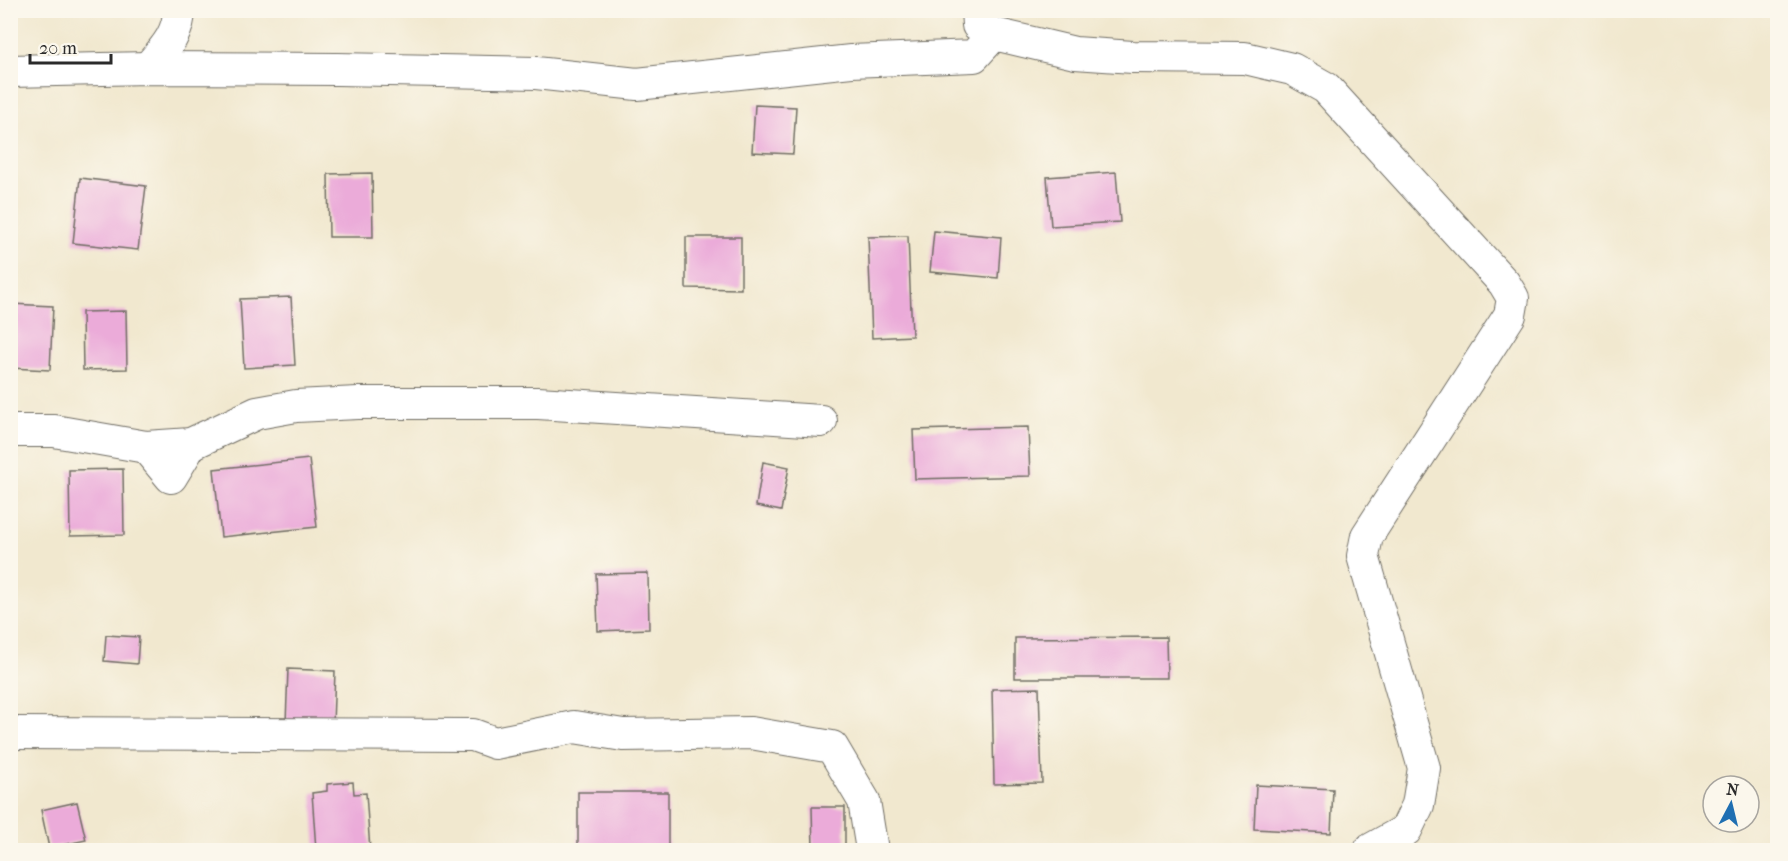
<svg xmlns="http://www.w3.org/2000/svg" width="1788" height="861" viewBox="0 0 1788 861" font-family="'IM FELL French Canon',serif">
<style>
.building{fill:#ebabd9}
.lines{fill:none;stroke-linecap:round;stroke-linejoin:round}
.minor-casing{stroke:#706d64;stroke-width:34}
.minor{stroke:#fff;stroke-width:32}
</style>
<rect width="100%" height="100%" fill="#fbf7ec"/>
<filter id="ink" filterUnits="userSpaceOnUse"><feTurbulence type="fractalNoise" baseFrequency=".0167" numOctaves="2"/><feDisplacementMap in="SourceGraphic" scale="12" xChannelSelector="R" yChannelSelector="G"/><feConvolveMatrix kernelMatrix="1 2 1 2 8 2 1 2 1" color-interpolation-filters="sRGB"/></filter>
<filter id="wash" filterUnits="userSpaceOnUse"><feTurbulence type="fractalNoise" baseFrequency=".008" numOctaves="4" result="noise"/><feDisplacementMap in="SourceGraphic" scale="24" xChannelSelector="R" yChannelSelector="G"/><feGaussianBlur stdDeviation="1.35" result="paint"/><feColorMatrix in="noise" values="0 0 0 0 0 0 0 0 0 0 0 0 0 0 0 0 0 1.4 0 .05"/><feComposite in="paint" operator="in"/></filter>
<g filter="url(#wash)">
<rect width="100%" height="100%" fill="#f1e8cf"/>
<g id="blocks">
<g class="building">
<polygon points="755,105 796,107 793,154 752,152"/>
<polygon points="1116,172 1120,222 1051,226 1047,177"/>
<polygon points="372,173 373,237 329,237 328,174"/>
<polygon points="80,178 146,186 138,250 73,243"/>
<polygon points="934,231 1001,237 998,278 930,272"/>
<polygon points="908,236 912,336 872,338 868,237"/>
<polygon points="686,237 741,237 741,289 686,288"/>
<polygon points="291,297 295,365 244,368 240,299"/>
<polygon points="10,304 53,306 50,370 10,368"/>
<polygon points="126,311 127,369 83,370 82,312"/>
<polygon points="1028,427 1030,476 915,479 913,430"/>
<polygon points="309,459 317,527 221,537 214,469"/>
<polygon points="763,462 789,467 781,511 756,506"/>
<polygon points="123,469 124,535 70,536 69,470"/>
<polygon points="648,573 649,629 598,631 596,574"/>
<polygon points="106,635 139,637 137,664 104,661"/>
<polygon points="1166,637 1167,678 1015,678 1015,638"/>
<polygon points="288,669 335,671 333,724 286,723"/>
<polygon points="1039,688 1042,783 994,784 992,689"/>
<polygon points="353,782 354,794 366,793 370,850 316,850 312,793 327,791 327,784"/>
<polygon points="1256,785 1333,789 1331,833 1254,829"/>
<rect x="578" y="792" width="90" height="55"/>
<polygon points="77,802 86,840 49,848 41,810"/>
<polygon points="812,807 845,807 845,850 813,850"/>
</g>
</g>
</g>
<g filter="url(#ink)">
<use href="#blocks" fill-opacity="0" stroke="#706d64" stroke-width="1.5"/>
<g class="lines">
<g class="minor-casing">
<g id="minor">
<polyline points="977,10 978,25 994,34 1075,53 1133,57 1245,58 1292,69 1326,88 1504,283 1513,298 1510,315 1367,536 1363,556 1424,768 1418,805 1406,830 1370,850"/>
<path d="M148,68C163,50 179,35 179,10"/>
<polyline points="10,71 148,68 337,69 536,73 637,84 851,61 974,56 994,34"/>
<polyline points="10,431 54,431 146,447 191,444 257,413 296,406 358,403 538,403 821,421"/>
<polyline points="146,447 171,477 191,444"/>
<polyline points="10,733 473,735 495,743 574,727 623,735 751,733 832,747 864,801 872,850"/>
</g>
</g>
<use href="#minor" class="minor"/>
</g>
</g>
<rect width="1788" height="861" fill="none" stroke="#fbf7ec" stroke-width="36"/>
<g transform="translate(1731 804) rotate(7)"><circle r="28" fill="#fbf7ec" stroke="#a8a59f" stroke-width="1.5"/>
<path d="M0-4.5L10 22L0 15L-10 22Z" fill="#1f6fb2"/>
<text y="-9" font-size="16" font-weight="bold" text-anchor="middle" fill="#2b2b2b">N</text>
</g>
<path d="M30 54v9h81v-9" fill="none" stroke="#2b2b2b" stroke-width="3"/>
<text x="39" y="54" font-size="18" fill="#2b2b2b" stroke="#fbf7ec" stroke-width="4.5" paint-order="stroke">20 m</text>
</svg>
